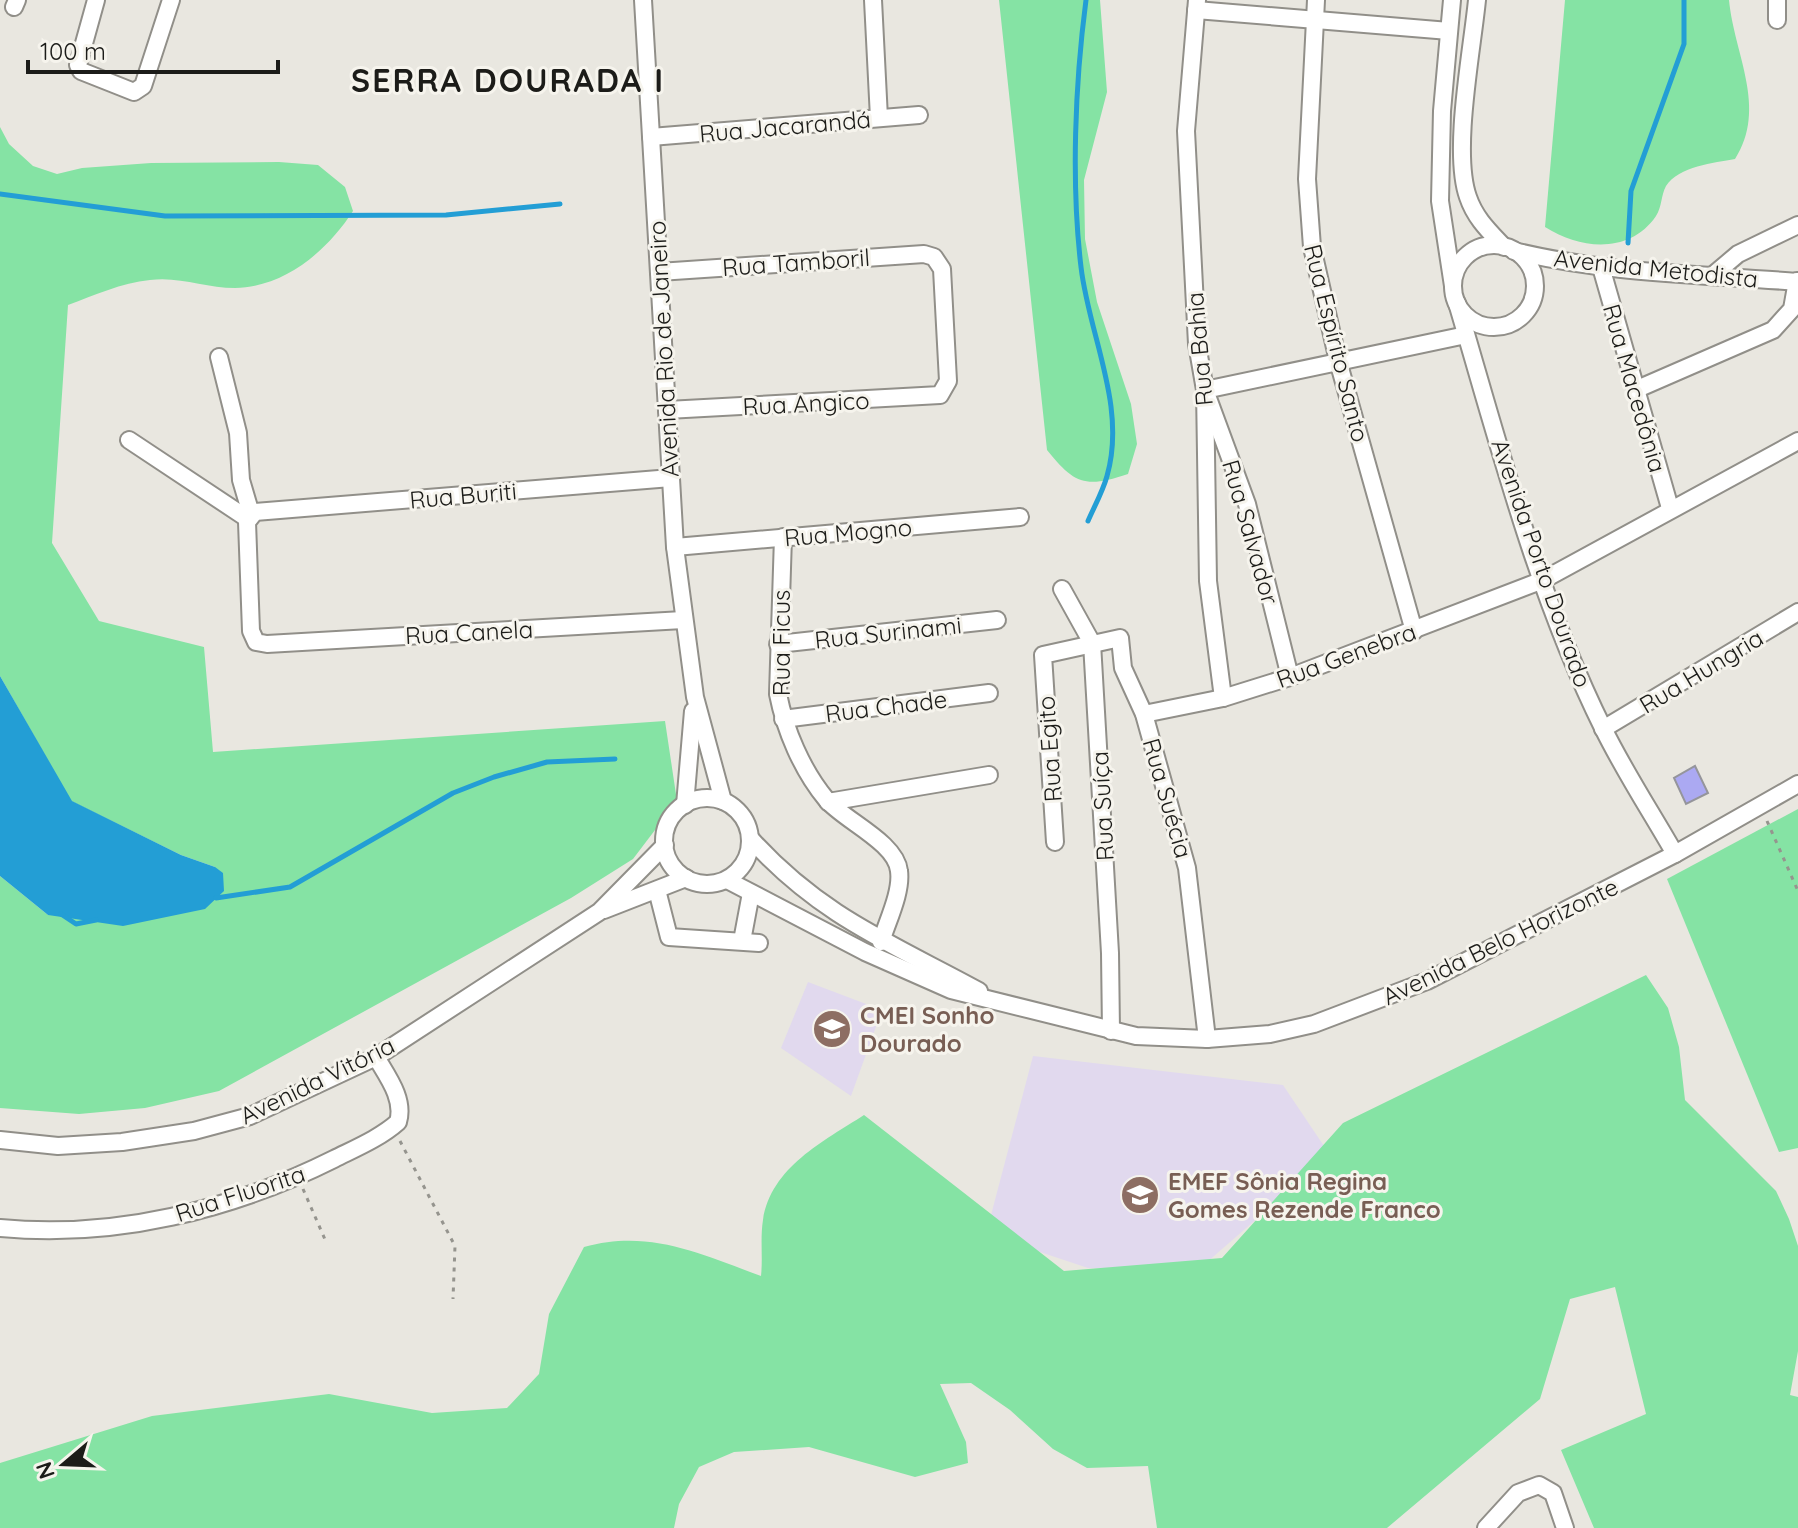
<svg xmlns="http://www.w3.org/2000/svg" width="1798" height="1528" viewBox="0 0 1798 1528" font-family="Quicksand,sans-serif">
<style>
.education{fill:#e1d9ee}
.green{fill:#85e3a4}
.water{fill:#239ed5}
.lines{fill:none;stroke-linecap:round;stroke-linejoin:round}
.stream{stroke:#239ed5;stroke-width:5}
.building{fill:#aba9f2;stroke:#95959b;stroke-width:2}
.minor-casing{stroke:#918f89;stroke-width:20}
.path{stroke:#95948e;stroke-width:3;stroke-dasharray:4 6;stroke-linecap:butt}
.minor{stroke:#fff;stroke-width:16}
.labels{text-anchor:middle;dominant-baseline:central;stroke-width:6;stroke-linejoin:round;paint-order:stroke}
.street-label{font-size:24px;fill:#1c1c19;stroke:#f6f4ed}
.education-label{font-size:24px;font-weight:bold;fill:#785e54;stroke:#f6f4ed;text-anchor:start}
.district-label{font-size:32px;font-weight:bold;letter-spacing:2px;fill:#1c1c19;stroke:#f6f4ed}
</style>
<rect width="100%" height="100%" fill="#e9e7e0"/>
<g class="education">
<polygon points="808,982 882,1010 851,1096 781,1048"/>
<polygon points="1033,1056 1283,1085 1330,1155 1198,1270 1088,1268 986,1234"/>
</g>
<g class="green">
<path d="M999,0H1100L1107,92L1084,180L1085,239L1097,302L1131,404L1137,444L1128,474C1086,488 1075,485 1047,450Z"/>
<path d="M1565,0H1729C1734,54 1768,108 1735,159C1714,163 1679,166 1666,186C1661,195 1662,207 1656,216C1630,254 1581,250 1545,227Z"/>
<path d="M0,127L9,144L33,166L57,174L82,168L151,163L279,162L318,165L345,187L353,211C327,251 285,287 235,288C206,288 179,276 150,280C121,283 95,295 68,305L52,543L99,621L204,647L213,752L665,721L677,801L633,859L571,898L219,1091L145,1108L79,1114L0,1108V876L48,915L215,867L181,855L71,801L0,676Z"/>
<polygon points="1798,809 1798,1148 1779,1152 1667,879"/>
<path d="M1646,975L1668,1008L1679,1047L1685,1100L1776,1191L1789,1219L1798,1246V1351L1790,1395L1798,1397V1528H1594L1561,1450L1646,1414L1615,1287L1570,1299L1540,1399L1387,1528H1157L1148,1466L1087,1468L1053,1449L1010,1410L971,1383L940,1384L966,1442L968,1463L915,1477L809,1447L734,1452L699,1467L679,1504L674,1528H0V1463L152,1416L329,1394L432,1413L507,1408L539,1374L549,1314L584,1247C650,1229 700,1254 761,1276C763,1258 760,1238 763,1220C771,1167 824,1141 864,1115L1064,1271L1222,1258L1343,1123Z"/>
</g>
<polygon class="water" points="0,676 72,801 181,855 215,867 223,873 224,891 205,909 123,926 48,915 0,876"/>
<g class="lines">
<g class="stream">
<path d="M1086,0C1075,84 1071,183 1081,267C1089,336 1127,406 1107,476C1103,491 1094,507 1088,521"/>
<polyline points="0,194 165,216 446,215 560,204"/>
<polyline points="1628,243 1631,191 1684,44 1684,0"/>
<polyline points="216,898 290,887 453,793 494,777 547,762 615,759"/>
<polyline points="61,914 76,924 96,920"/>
</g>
</g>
<polygon class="building" points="1695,766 1708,793 1686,804 1674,778"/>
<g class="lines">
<g class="minor-casing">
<g id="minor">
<polyline points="96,0 78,65 81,71 134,92 143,86 171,0"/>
<polyline points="643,0 675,547 695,697 723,801"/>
<polyline points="873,0 879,118"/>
<polyline points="1197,0 1186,131 1197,344 1205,390 1208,581 1223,698"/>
<polyline points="1316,0 1307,179 1312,247 1338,361 1414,631"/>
<polyline points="1452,0 1442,111 1440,201 1453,286"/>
<path d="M1477,0C1472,51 1452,152 1468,197C1475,218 1489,231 1504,247"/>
<polyline points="14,7 17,0"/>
<polyline points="1196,10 1449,31"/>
<polyline points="1777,20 1777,0"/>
<polyline points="651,137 919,115"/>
<circle cx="1494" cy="286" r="41"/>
<path d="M1514,251C1608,274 1702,274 1798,282"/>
<polyline points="1601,267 1670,508"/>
<polyline points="659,272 924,254 934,257 942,269 948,381 940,395 667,410"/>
<polyline points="1712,276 1738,254 1798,225"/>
<path d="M1457,303C1499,445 1537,595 1603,728C1624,771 1651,812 1675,854"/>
<polyline points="219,357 238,433 241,480 251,514"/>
<polyline points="1635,390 1773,330 1792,309 1797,281"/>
<polyline points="129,440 248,519"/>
<polyline points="671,478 255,512 247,522 251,631 256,642 267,644 683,620"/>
<path d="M783,537L778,694C785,730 802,770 826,799C843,820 896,842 899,871C902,892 887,922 881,942"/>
<polyline points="675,547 1020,517"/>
<polyline points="1062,589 1092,643 1110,953 1111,1031"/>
<polyline points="778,644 997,620"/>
<polyline points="1290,677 1247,504 1205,390 1466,335"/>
<polyline points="1144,714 1223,698 1290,677 1543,580 1798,441"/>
<polyline points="783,719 989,693"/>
<polyline points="1603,729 1798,612"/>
<circle cx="707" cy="841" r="43"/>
<polyline points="828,802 989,775"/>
<polyline points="685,805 693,711"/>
<path d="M750,838C820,916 891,943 979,991"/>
<polyline points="1055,842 1043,655 1120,638 1123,668 1144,714 1187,868 1207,1039"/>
<polyline points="727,880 865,952 951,990 1136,1036 1207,1039 1270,1034 1314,1024 1427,981 1675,854 1798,784"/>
<polyline points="657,890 669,937 759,943"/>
<polyline points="604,910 686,878"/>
<polyline points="742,941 751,893"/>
<polyline points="0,1140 58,1146 122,1142 194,1131 250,1116 376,1057 599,912 665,845"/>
<path d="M0,1228C115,1239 232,1210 334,1159C356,1148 380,1138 398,1122C405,1099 387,1076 376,1057"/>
<polyline points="1486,1528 1518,1493 1539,1485 1553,1493 1565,1528"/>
</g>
</g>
<g class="path">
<polyline points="1767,821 1798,891"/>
<polyline points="400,1141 455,1246 453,1299"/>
<polyline points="303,1189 327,1244"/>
</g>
<use href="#minor" class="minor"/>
</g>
<defs>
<g id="school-disc" transform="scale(2)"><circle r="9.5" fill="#8d6e63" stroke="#f6f4ed"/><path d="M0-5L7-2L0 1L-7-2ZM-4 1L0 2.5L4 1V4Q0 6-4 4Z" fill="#fff"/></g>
</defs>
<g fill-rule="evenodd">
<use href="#school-disc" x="832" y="1029"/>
<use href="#school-disc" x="1140" y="1195"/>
</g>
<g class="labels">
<g class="street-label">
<text transform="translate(785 126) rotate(-5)">Rua Jacarandá</text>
<text transform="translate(796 262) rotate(-4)">Rua Tamboril</text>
<text transform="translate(1656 268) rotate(6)">Avenida Metodista</text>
<text transform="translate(1337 343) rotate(76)">Rua Espírito Santo</text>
<text transform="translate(663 349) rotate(-93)">Avenida Rio de Janeiro</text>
<text transform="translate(1199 349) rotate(-95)">Rua Bahia</text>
<text transform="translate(1635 388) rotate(74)">Rua Macedônia</text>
<text transform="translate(806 403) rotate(-3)">Rua Angico</text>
<text transform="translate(463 495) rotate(-5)">Rua Buriti</text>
<text transform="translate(848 532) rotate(-5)">Rua Mogno</text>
<text transform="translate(1251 532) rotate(74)">Rua Salvador</text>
<text transform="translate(1542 563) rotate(71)">Avenida Porto Dourado</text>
<text transform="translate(469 632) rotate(-3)">Rua Canela</text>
<text transform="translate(888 632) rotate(-6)">Rua Surinami</text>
<text transform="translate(781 643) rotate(-90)">Rua Ficus</text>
<text transform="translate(1346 655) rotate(-20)">Rua Genebra</text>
<text transform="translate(1701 671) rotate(-31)">Rua Hungria</text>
<text transform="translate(886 706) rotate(-7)">Rua Chade</text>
<text transform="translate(1049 749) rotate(-94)">Rua Egito</text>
<text transform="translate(1168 798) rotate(74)">Rua Suécia</text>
<text transform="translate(1102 806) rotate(-93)">Rua Suíça</text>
<text transform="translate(1500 941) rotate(-26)">Avenida Belo Horizonte</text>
<text transform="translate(317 1080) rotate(-26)">Avenida Vitória</text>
<text transform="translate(240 1193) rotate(-18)">Rua Fluorita</text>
</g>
<g class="education-label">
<text x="860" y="1015">CMEI Sonho<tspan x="860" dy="28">Dourado</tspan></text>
<text x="1168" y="1181">EMEF Sônia Regina<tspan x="1168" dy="28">Gomes Rezende Franco</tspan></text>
</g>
<g class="district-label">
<text x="508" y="80">SERRA DOURADA I</text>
</g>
</g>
<g transform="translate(64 1464) rotate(251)" stroke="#f6f4ed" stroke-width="6" paint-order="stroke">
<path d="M0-6L14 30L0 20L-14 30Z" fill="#1c1c19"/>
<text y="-12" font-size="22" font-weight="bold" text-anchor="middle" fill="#1c1c19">N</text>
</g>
<path d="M28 60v12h250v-12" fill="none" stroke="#1c1c19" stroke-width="4"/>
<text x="40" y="60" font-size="24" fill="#1c1c19" stroke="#f6f4ed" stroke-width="6" paint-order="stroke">100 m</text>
</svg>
